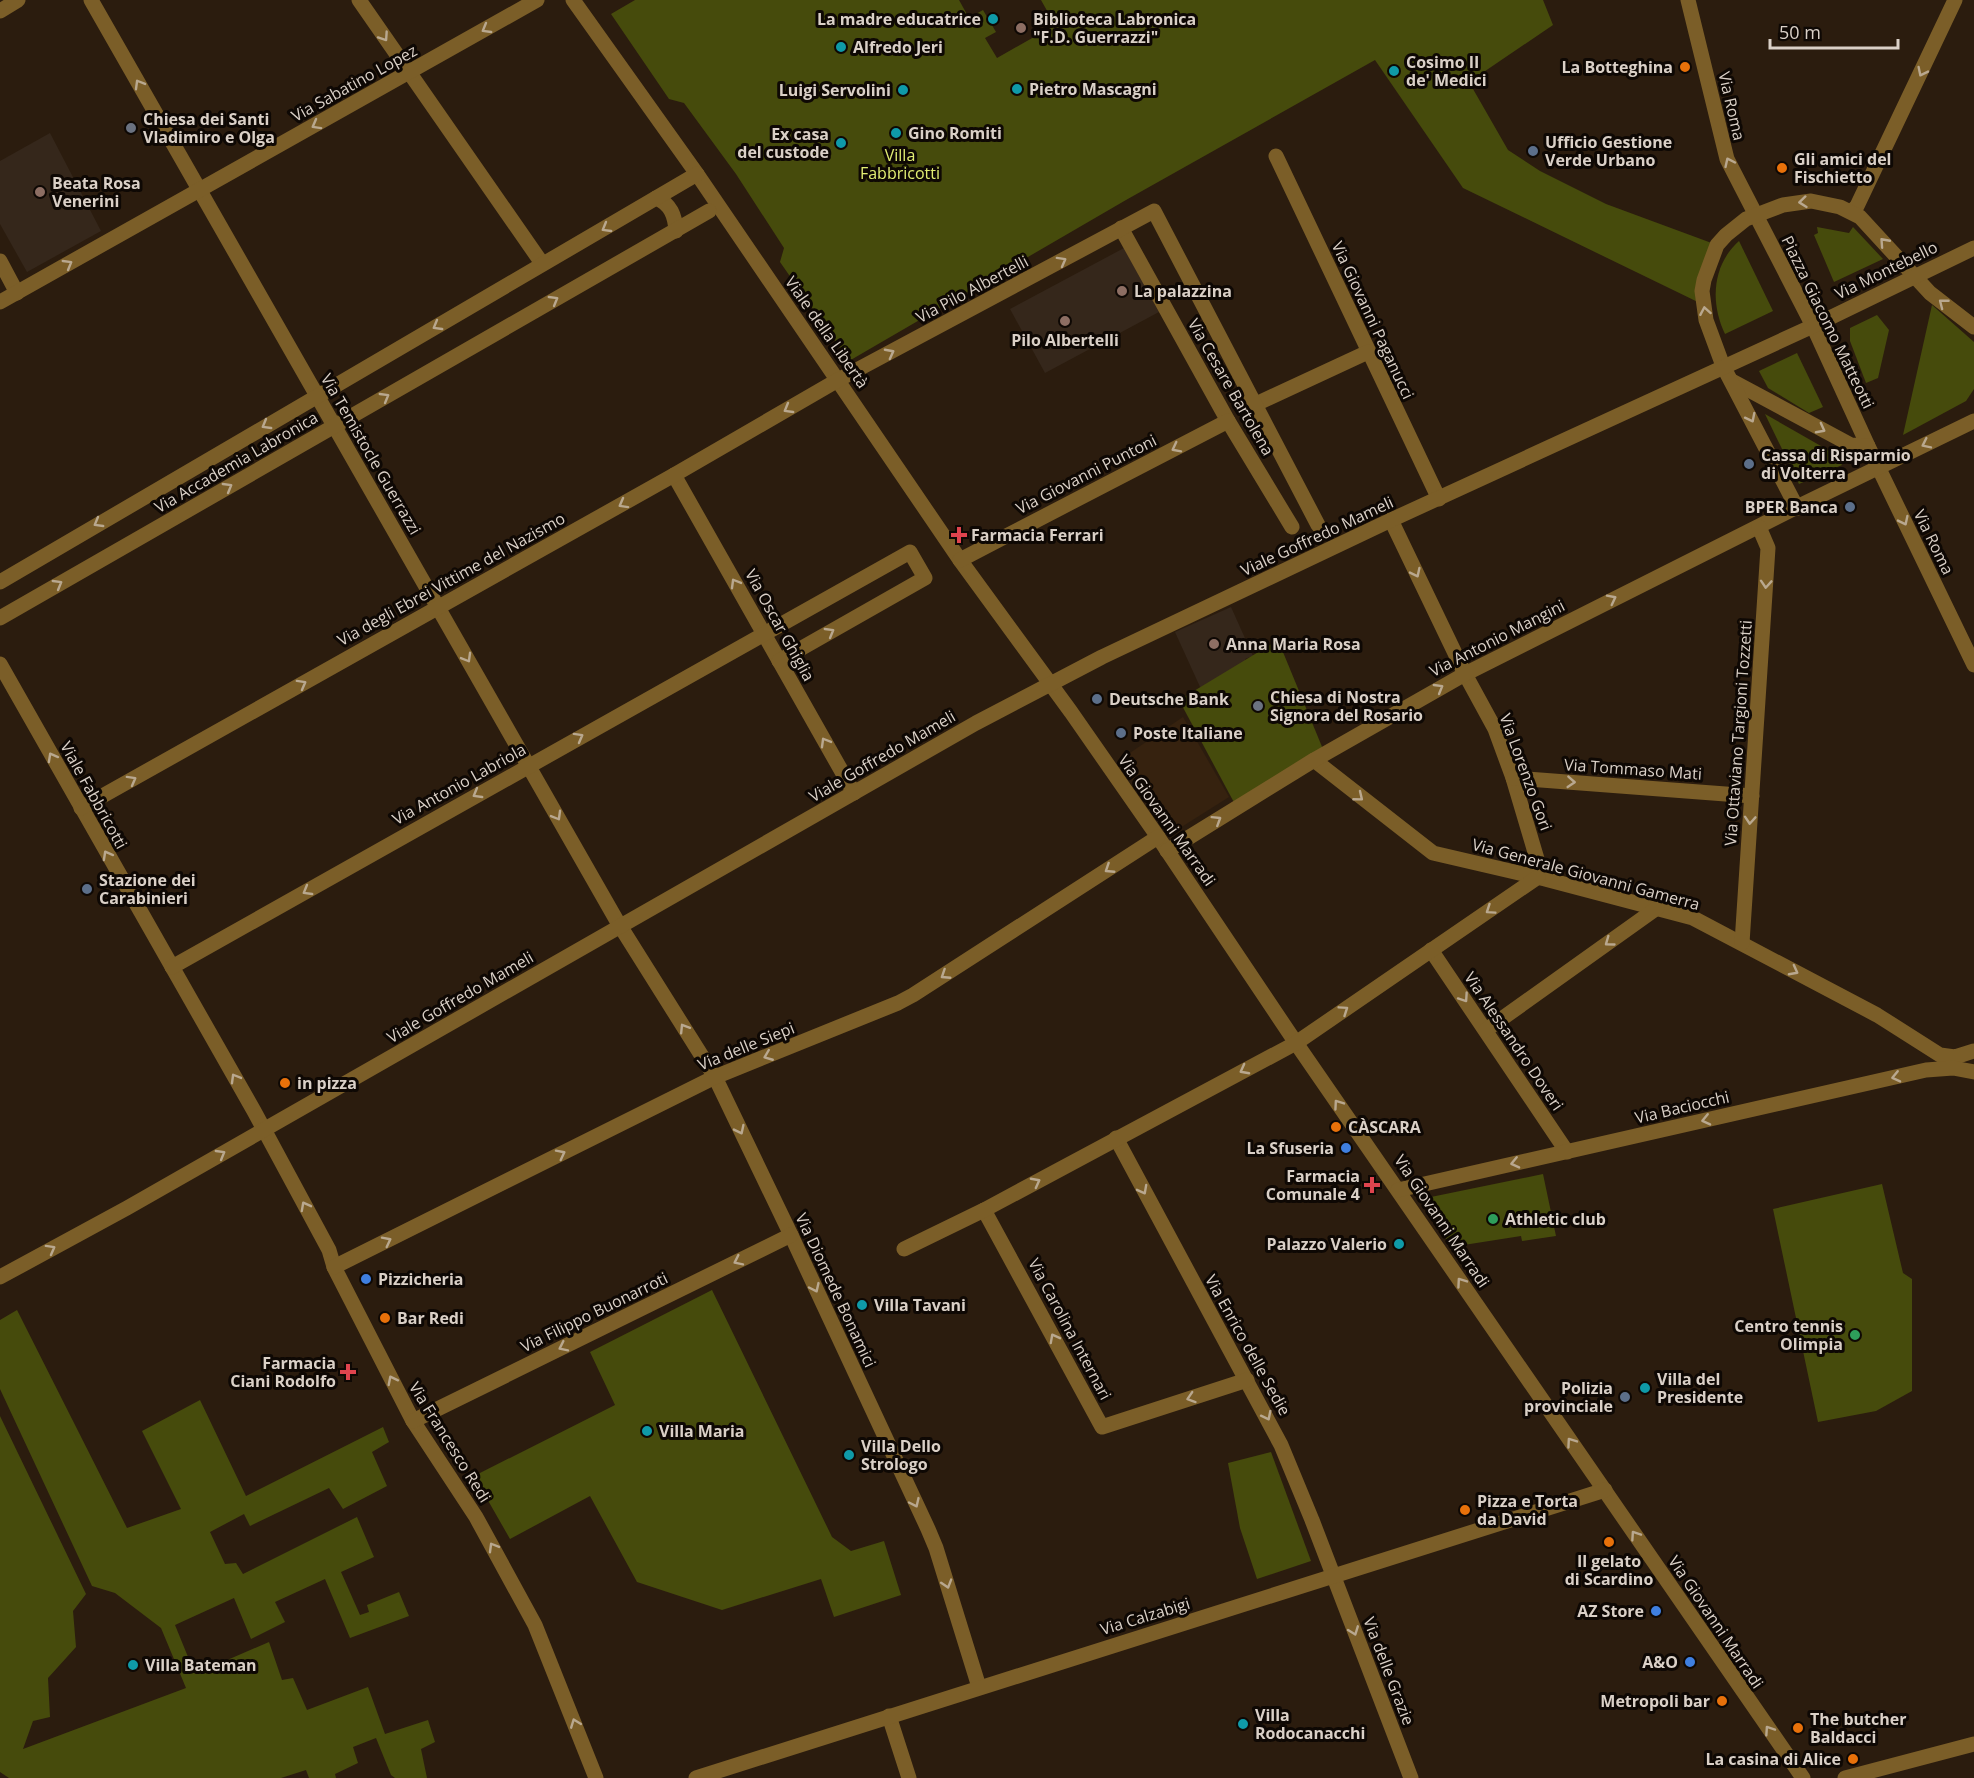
<svg xmlns="http://www.w3.org/2000/svg" width="1974" height="1778" viewBox="0 0 1974 1778" font-family="'Open Sans',sans-serif">
<style>
.built{fill:#36220f}
.education{fill:#35271b}
.green{fill:#464b0c}
.lines{fill:none;stroke-linecap:round;stroke-linejoin:round}
.minor{stroke:#7b5e28;stroke-width:15}
.oneway{stroke:#b9a88f}
.culture-dot{fill:#0f9aa8;stroke:#0e0804;stroke-width:2}
.education-dot{fill:#8d6e63;stroke:#0e0804;stroke-width:2}
.food-dot{fill:#e8710a;stroke:#0e0804;stroke-width:2}
.worship-dot{fill:#6b7280;stroke:#0e0804;stroke-width:2}
.service-dot{fill:#5c6f8a;stroke:#0e0804;stroke-width:2}
.health-dot{fill:#e0444e;stroke:#0e0804;stroke-width:2}
.shop-dot{fill:#3f7fe0;stroke:#0e0804;stroke-width:2}
.leisure-dot{fill:#2e9e5b;stroke:#0e0804;stroke-width:2}
.labels{text-anchor:middle;dominant-baseline:central;stroke-width:6;stroke-linejoin:round;paint-order:stroke}
.poi-label{font-size:16px;font-weight:bold;fill:#dad0c7;stroke:#0e0804;text-anchor:start}
.street-label{font-size:16px;fill:#dad0c7;stroke:#0e0804}
.park-label{font-size:16px;fill:#e2ee73;stroke:#0e0804}
</style>
<rect width="100%" height="100%" fill="#2b1c0e"/>
<polygon class="built" points="1183,717 1229,797 1172,833 1118,761"/>
<g class="education">
<polygon points="50,133 101,231 27,272 0,224 0,161"/>
<polygon points="1124,248 1159,312 1045,373 1010,309"/>
<polygon points="1231,607 1253,656 1245,659 1249,668 1201,689 1175,632"/>
</g>
<g class="green">
<polygon points="635,0 959,0 969,18 983,10 996,32 985,38 997,58 1055,25 1041,0 1543,0 1553,25 1469,82 1508,150 1540,171 1606,204 1717,245 1704,305 1463,188 1375,60 1126,200 849,361 780,262 784,248 736,174 684,103 669,99 611,14"/>
<polygon points="1817,227 1849,233 1853,227 1883,259 1834,282 1814,235 1818,233"/>
<path d="M1739,241L1773,311L1725,334C1710,303 1712,265 1739,241Z"/>
<polygon points="1932,305 1974,342 1974,389 1966,401 1903,435"/>
<polygon points="1877,315 1889,330 1878,378 1866,383 1850,341 1850,328"/>
<polygon points="1797,353 1823,407 1809,413 1768,388 1759,371"/>
<polygon points="1765,414 1835,454 1842,465 1799,484"/>
<polygon points="1278,640 1325,754 1237,808 1179,700"/>
<polygon points="1543,1174 1556,1236 1522,1241 1521,1236 1451,1247 1424,1203 1426,1198"/>
<polygon points="1882,1184 1903,1273 1912,1279 1912,1391 1876,1411 1818,1422 1773,1209"/>
<polygon points="712,1290 832,1537 851,1551 884,1541 901,1595 834,1617 821,1579 722,1610 637,1582 590,1496 510,1539 474,1476 615,1405 590,1352"/>
<polygon points="17,1310 127,1528 181,1509 142,1431 200,1400 246,1496 383,1427 389,1442 372,1452 387,1486 343,1509 329,1488 250,1526 244,1514 210,1532 225,1564 236,1563 243,1574 357,1517 374,1557 341,1572 360,1615 369,1612 367,1605 399,1592 409,1616 350,1638 325,1579 275,1602 285,1622 251,1639 234,1598 175,1625 195,1674 269,1642 282,1680 293,1678 307,1710 368,1687 385,1734 428,1720 435,1742 421,1749 427,1778 395,1778 391,1775 376,1738 353,1747 358,1763 335,1774 336,1778 309,1778 306,1770 281,1778 9,1778 0,1772 0,1416 86,1594 73,1611 76,1647 48,1678 50,1717 33,1721 23,1749 186,1688 161,1628 115,1593 92,1586 0,1389 0,1320"/>
<polygon points="1271,1452 1311,1561 1257,1579 1240,1528 1228,1463"/>
</g>
<g class="lines">
<g class="minor">
<polyline points="91,0 617,921 715,1077 791,1235 928,1529 936,1548 979,1687"/>
<polyline points="359,0 539,259"/>
<polyline points="573,0 697,174 960,560 1071,712 1158,837 1296,1043 1803,1778"/>
<polyline points="1688,0 1727,159 1813,326 1868,446 1974,665"/>
<polyline points="0,11 18,0"/>
<polyline points="1276,156 1439,499"/>
<path d="M656,198C671,204 675,216 676,231"/>
<polyline points="1852,211 1857,206 1955,0"/>
<polyline points="1121,228 1228,421 1292,527"/>
<polyline points="0,261 17,293"/>
<polyline points="0,302 537,0"/>
<polyline points="1732,381 1851,445 1868,446"/>
<polyline points="1256,404 1368,352"/>
<polyline points="674,475 854,793"/>
<polyline points="1797,508 1723,366 1706,320 1702,291 1704,280 1717,245 1726,235 1746,219 1783,205 1811,201 1840,207 1860,217 1930,293 1974,327"/>
<polyline points="1391,520 1465,674 1495,729 1513,778 1537,859 1538,877"/>
<polyline points="960,560 1228,421"/>
<polyline points="0,582 697,174"/>
<polyline points="0,618 709,211"/>
<polyline points="0,664 254,1111 329,1250 334,1267 413,1421 476,1517 535,1625 596,1778"/>
<polyline points="1314,760 1433,853 1545,879 1693,918 1877,1015 1940,1055 1955,1057 1974,1051"/>
<polyline points="1513,778 1752,796"/>
<polyline points="81,808 674,475 838,380 1154,211 1318,525"/>
<polyline points="1167,851 1314,760 1465,674 1791,510 1974,421"/>
<polyline points="1742,943 1768,548 1759,527"/>
<polyline points="1431,950 1567,1152"/>
<polyline points="172,967 910,552 925,578 779,661"/>
<polyline points="1486,1030 1657,908"/>
<polyline points="1116,1138 1281,1445 1312,1520 1411,1778"/>
<polyline points="1398,1190 1926,1070 1953,1068 1974,1072"/>
<polyline points="984,1210 1102,1427 1247,1380"/>
<polyline points="904,1249 984,1210 1296,1043 1538,877"/>
<polyline points="334,1267 715,1077 898,1003 913,995 1158,837"/>
<polyline points="0,1277 127,1208 976,723 1102,657 1391,520 1813,326 1974,248"/>
<polyline points="413,1421 791,1235"/>
<polyline points="889,1716 909,1778"/>
<polyline points="696,1778 1605,1490"/>
<polyline points="1845,1778 1974,1744"/>
</g>
</g>
<defs><path id="oneway-chevron" d="M-2-3.5L2.5 0L-2 3.5" fill="none" stroke-width="1.6" stroke-linecap="round" stroke-linejoin="round" transform="scale(1.5)"/></defs>
<g class="oneway">
<use href="#oneway-chevron" transform="translate(486 29) rotate(150)"/>
<use href="#oneway-chevron" transform="translate(384 37) rotate(56)"/>
<use href="#oneway-chevron" transform="translate(1922 72) rotate(116)"/>
<use href="#oneway-chevron" transform="translate(139 84) rotate(-120)"/>
<use href="#oneway-chevron" transform="translate(316 125) rotate(151)"/>
<use href="#oneway-chevron" transform="translate(1729 162) rotate(-115)"/>
<use href="#oneway-chevron" transform="translate(1803 202) rotate(174)"/>
<use href="#oneway-chevron" transform="translate(606 228) rotate(150)"/>
<use href="#oneway-chevron" transform="translate(1884 242) rotate(-132)"/>
<use href="#oneway-chevron" transform="translate(1062 261) rotate(-29)"/>
<use href="#oneway-chevron" transform="translate(68 264) rotate(-30)"/>
<use href="#oneway-chevron" transform="translate(554 300) rotate(-30)"/>
<use href="#oneway-chevron" transform="translate(1943 303) rotate(-142)"/>
<use href="#oneway-chevron" transform="translate(1705 311) rotate(-100)"/>
<use href="#oneway-chevron" transform="translate(437 326) rotate(150)"/>
<use href="#oneway-chevron" transform="translate(890 353) rotate(-28)"/>
<use href="#oneway-chevron" transform="translate(385 397) rotate(-30)"/>
<use href="#oneway-chevron" transform="translate(788 409) rotate(150)"/>
<use href="#oneway-chevron" transform="translate(1751 418) rotate(63)"/>
<use href="#oneway-chevron" transform="translate(266 425) rotate(150)"/>
<use href="#oneway-chevron" transform="translate(1821 429) rotate(28)"/>
<use href="#oneway-chevron" transform="translate(1926 444) rotate(154)"/>
<use href="#oneway-chevron" transform="translate(1176 448) rotate(153)"/>
<use href="#oneway-chevron" transform="translate(228 487) rotate(-30)"/>
<use href="#oneway-chevron" transform="translate(623 504) rotate(151)"/>
<use href="#oneway-chevron" transform="translate(1904 521) rotate(64)"/>
<use href="#oneway-chevron" transform="translate(98 523) rotate(150)"/>
<use href="#oneway-chevron" transform="translate(1416 573) rotate(64)"/>
<use href="#oneway-chevron" transform="translate(735 583) rotate(-120)"/>
<use href="#oneway-chevron" transform="translate(58 584) rotate(-30)"/>
<use href="#oneway-chevron" transform="translate(1766 584) rotate(94)"/>
<use href="#oneway-chevron" transform="translate(1612 599) rotate(-27)"/>
<use href="#oneway-chevron" transform="translate(830 632) rotate(-30)"/>
<use href="#oneway-chevron" transform="translate(467 658) rotate(60)"/>
<use href="#oneway-chevron" transform="translate(302 684) rotate(-29)"/>
<use href="#oneway-chevron" transform="translate(1439 688) rotate(-30)"/>
<use href="#oneway-chevron" transform="translate(579 737) rotate(-29)"/>
<use href="#oneway-chevron" transform="translate(825 742) rotate(-120)"/>
<use href="#oneway-chevron" transform="translate(52 757) rotate(-119)"/>
<use href="#oneway-chevron" transform="translate(132 780) rotate(-29)"/>
<use href="#oneway-chevron" transform="translate(1571 782) rotate(4)"/>
<use href="#oneway-chevron" transform="translate(477 794) rotate(150)"/>
<use href="#oneway-chevron" transform="translate(1359 797) rotate(39)"/>
<use href="#oneway-chevron" transform="translate(557 816) rotate(60)"/>
<use href="#oneway-chevron" transform="translate(1217 820) rotate(-32)"/>
<use href="#oneway-chevron" transform="translate(1750 820) rotate(94)"/>
<use href="#oneway-chevron" transform="translate(107 855) rotate(-119)"/>
<use href="#oneway-chevron" transform="translate(1109 869) rotate(147)"/>
<use href="#oneway-chevron" transform="translate(307 891) rotate(150)"/>
<use href="#oneway-chevron" transform="translate(1490 910) rotate(146)"/>
<use href="#oneway-chevron" transform="translate(1609 942) rotate(144)"/>
<use href="#oneway-chevron" transform="translate(1794 971) rotate(28)"/>
<use href="#oneway-chevron" transform="translate(945 975) rotate(147)"/>
<use href="#oneway-chevron" transform="translate(1464 998) rotate(56)"/>
<use href="#oneway-chevron" transform="translate(1344 1010) rotate(-34)"/>
<use href="#oneway-chevron" transform="translate(684 1028) rotate(-122)"/>
<use href="#oneway-chevron" transform="translate(768 1056) rotate(158)"/>
<use href="#oneway-chevron" transform="translate(1244 1070) rotate(152)"/>
<use href="#oneway-chevron" transform="translate(1896 1077) rotate(167)"/>
<use href="#oneway-chevron" transform="translate(235 1078) rotate(-120)"/>
<use href="#oneway-chevron" transform="translate(1338 1104) rotate(-125)"/>
<use href="#oneway-chevron" transform="translate(1706 1120) rotate(167)"/>
<use href="#oneway-chevron" transform="translate(740 1130) rotate(64)"/>
<use href="#oneway-chevron" transform="translate(221 1154) rotate(-30)"/>
<use href="#oneway-chevron" transform="translate(561 1154) rotate(-27)"/>
<use href="#oneway-chevron" transform="translate(1515 1163) rotate(167)"/>
<use href="#oneway-chevron" transform="translate(1036 1182) rotate(-28)"/>
<use href="#oneway-chevron" transform="translate(1143 1190) rotate(62)"/>
<use href="#oneway-chevron" transform="translate(305 1206) rotate(-118)"/>
<use href="#oneway-chevron" transform="translate(387 1241) rotate(-27)"/>
<use href="#oneway-chevron" transform="translate(51 1249) rotate(-29)"/>
<use href="#oneway-chevron" transform="translate(738 1261) rotate(154)"/>
<use href="#oneway-chevron" transform="translate(1461 1282) rotate(-125)"/>
<use href="#oneway-chevron" transform="translate(815 1288) rotate(65)"/>
<use href="#oneway-chevron" transform="translate(1054 1338) rotate(-118)"/>
<use href="#oneway-chevron" transform="translate(563 1347) rotate(154)"/>
<use href="#oneway-chevron" transform="translate(392 1380) rotate(-117)"/>
<use href="#oneway-chevron" transform="translate(1191 1398) rotate(162)"/>
<use href="#oneway-chevron" transform="translate(1267 1416) rotate(63)"/>
<use href="#oneway-chevron" transform="translate(1571 1442) rotate(-125)"/>
<use href="#oneway-chevron" transform="translate(915 1503) rotate(65)"/>
<use href="#oneway-chevron" transform="translate(1635 1535) rotate(-124)"/>
<use href="#oneway-chevron" transform="translate(493 1547) rotate(-120)"/>
<use href="#oneway-chevron" transform="translate(947 1584) rotate(73)"/>
<use href="#oneway-chevron" transform="translate(1354 1631) rotate(69)"/>
<use href="#oneway-chevron" transform="translate(575 1723) rotate(-111)"/>
<use href="#oneway-chevron" transform="translate(1769 1730) rotate(-124)"/>
</g>
<g class="culture-dot">
<circle cx="993" cy="19" r="6"/>
<circle cx="841" cy="47" r="6"/>
<circle cx="1394" cy="71" r="6"/>
<circle cx="1017" cy="89" r="6"/>
<circle cx="903" cy="90" r="6"/>
<circle cx="896" cy="133" r="6"/>
<circle cx="841" cy="143" r="6"/>
<circle cx="1399" cy="1244" r="6"/>
<circle cx="862" cy="1305" r="6"/>
<circle cx="1645" cy="1388" r="6"/>
<circle cx="647" cy="1431" r="6"/>
<circle cx="849" cy="1455" r="6"/>
<circle cx="133" cy="1665" r="6"/>
<circle cx="1243" cy="1724" r="6"/>
</g>
<g class="education-dot">
<circle cx="1021" cy="28" r="6"/>
<circle cx="40" cy="192" r="6"/>
<circle cx="1122" cy="291" r="6"/>
<circle cx="1065" cy="321" r="6"/>
<circle cx="1214" cy="644" r="6"/>
</g>
<g class="food-dot">
<circle cx="1685" cy="67" r="6"/>
<circle cx="1782" cy="168" r="6"/>
<circle cx="285" cy="1083" r="6"/>
<circle cx="1336" cy="1127" r="6"/>
<circle cx="385" cy="1318" r="6"/>
<circle cx="1465" cy="1510" r="6"/>
<circle cx="1609" cy="1542" r="6"/>
<circle cx="1722" cy="1701" r="6"/>
<circle cx="1798" cy="1728" r="6"/>
<circle cx="1853" cy="1759" r="6"/>
</g>
<g class="worship-dot">
<circle cx="131" cy="128" r="6"/>
<circle cx="1258" cy="706" r="6"/>
</g>
<g class="service-dot">
<circle cx="1533" cy="151" r="6"/>
<circle cx="1749" cy="464" r="6"/>
<circle cx="1850" cy="507" r="6"/>
<circle cx="1097" cy="699" r="6"/>
<circle cx="1121" cy="733" r="6"/>
<circle cx="87" cy="889" r="6"/>
<circle cx="1625" cy="1397" r="6"/>
</g>
<g class="health-dot">
<path d="M956 526h6v6h6v6h-6v6h-6v-6h-6v-6h6z"/>
<path d="M1369 1176h6v6h6v6h-6v6h-6v-6h-6v-6h6z"/>
<path d="M345 1363h6v6h6v6h-6v6h-6v-6h-6v-6h6z"/>
</g>
<g class="shop-dot">
<circle cx="1346" cy="1148" r="6"/>
<circle cx="366" cy="1279" r="6"/>
<circle cx="1656" cy="1611" r="6"/>
<circle cx="1690" cy="1662" r="6"/>
</g>
<g class="leisure-dot">
<circle cx="1493" cy="1219" r="6"/>
<circle cx="1855" cy="1335" r="6"/>
</g>
<g class="labels">
<g class="poi-label">
<text x="981" y="19" text-anchor="end">La madre educatrice</text>
<text x="1033" y="19">Biblioteca Labronica<tspan x="1033" dy="18">"F.D. Guerrazzi"</tspan></text>
<text x="853" y="47">Alfredo Jeri</text>
<text x="1406" y="62">Cosimo II<tspan x="1406" dy="18">de' Medici</tspan></text>
<text x="1673" y="67" text-anchor="end">La Botteghina</text>
<text x="1029" y="89">Pietro Mascagni</text>
<text x="891" y="90" text-anchor="end">Luigi Servolini</text>
<text x="143" y="119">Chiesa dei Santi<tspan x="143" dy="18">Vladimiro e Olga</tspan></text>
<text x="908" y="133">Gino Romiti</text>
<text x="829" y="134" text-anchor="end">Ex casa<tspan x="829" dy="18">del custode</tspan></text>
<text x="1545" y="142">Ufficio Gestione<tspan x="1545" dy="18">Verde Urbano</tspan></text>
<text x="1794" y="159">Gli amici del<tspan x="1794" dy="18">Fischietto</tspan></text>
<text x="52" y="183">Beata Rosa<tspan x="52" dy="18">Venerini</tspan></text>
<text x="1134" y="291">La palazzina</text>
<text x="1065" y="340" text-anchor="middle">Pilo Albertelli</text>
<text x="1761" y="455">Cassa di Risparmio<tspan x="1761" dy="18">di Volterra</tspan></text>
<text x="1838" y="507" text-anchor="end">BPER Banca</text>
<text x="971" y="535">Farmacia Ferrari</text>
<text x="1226" y="644">Anna Maria Rosa</text>
<text x="1270" y="697">Chiesa di Nostra<tspan x="1270" dy="18">Signora del Rosario</tspan></text>
<text x="1109" y="699">Deutsche Bank</text>
<text x="1133" y="733">Poste Italiane</text>
<text x="99" y="880">Stazione dei<tspan x="99" dy="18">Carabinieri</tspan></text>
<text x="297" y="1083">in pizza</text>
<text x="1348" y="1127">CÀSCARA</text>
<text x="1334" y="1148" text-anchor="end">La Sfuseria</text>
<text x="1360" y="1176" text-anchor="end">Farmacia<tspan x="1360" dy="18">Comunale 4</tspan></text>
<text x="1505" y="1219">Athletic club</text>
<text x="1387" y="1244" text-anchor="end">Palazzo Valerio</text>
<text x="378" y="1279">Pizzicheria</text>
<text x="874" y="1305">Villa Tavani</text>
<text x="397" y="1318">Bar Redi</text>
<text x="1843" y="1326" text-anchor="end">Centro tennis<tspan x="1843" dy="18">Olimpia</tspan></text>
<text x="336" y="1363" text-anchor="end">Farmacia<tspan x="336" dy="18">Ciani Rodolfo</tspan></text>
<text x="1657" y="1379">Villa del<tspan x="1657" dy="18">Presidente</tspan></text>
<text x="1613" y="1388" text-anchor="end">Polizia<tspan x="1613" dy="18">provinciale</tspan></text>
<text x="659" y="1431">Villa Maria</text>
<text x="861" y="1446">Villa Dello<tspan x="861" dy="18">Strologo</tspan></text>
<text x="1477" y="1501">Pizza e Torta<tspan x="1477" dy="18">da David</tspan></text>
<text x="1609" y="1561" text-anchor="middle">Il gelato<tspan x="1609" dy="18">di Scardino</tspan></text>
<text x="1644" y="1611" text-anchor="end">AZ Store</text>
<text x="1678" y="1662" text-anchor="end">A&amp;O</text>
<text x="145" y="1665">Villa Bateman</text>
<text x="1710" y="1701" text-anchor="end">Metropoli bar</text>
<text x="1255" y="1715">Villa<tspan x="1255" dy="18">Rodocanacchi</tspan></text>
<text x="1810" y="1719">The butcher<tspan x="1810" dy="18">Baldacci</tspan></text>
<text x="1841" y="1759" text-anchor="end">La casina di Alice</text>
</g>
<g class="street-label">
<text transform="translate(354 83) rotate(-29)">Via Sabatino Lopez</text>
<text transform="translate(1732 106) rotate(77)">Via Roma</text>
<text transform="translate(1886 270) rotate(-26)">Via Montebello</text>
<text transform="translate(972 289) rotate(-28)">Via Pilo Albertelli</text>
<text transform="translate(1373 320) rotate(65)">Via Giovanni Paganucci</text>
<text transform="translate(1828 322) rotate(64)">Piazza Giacomo Matteotti</text>
<text transform="translate(827 332) rotate(55)">Viale della Libertà</text>
<text transform="translate(1231 387) rotate(60)">Via Cesare Bartolena</text>
<text transform="translate(371 454) rotate(60)">Via Temistocle Guerrazzi</text>
<text transform="translate(236 462) rotate(-30)">Via Accademia Labronica</text>
<text transform="translate(1086 474) rotate(-27)">Via Giovanni Puntoni</text>
<text transform="translate(1317 536) rotate(-25)">Viale Goffredo Mameli</text>
<text transform="translate(1934 542) rotate(64)">Via Roma</text>
<text transform="translate(451 579) rotate(-29)">Via degli Ebrei Vittime del Nazismo</text>
<text transform="translate(780 625) rotate(61)">Via Oscar Ghiglia</text>
<text transform="translate(1497 638) rotate(-27)">Via Antonio Mangini</text>
<text transform="translate(1738 733) rotate(-86)">Via Ottaviano Targioni Tozzetti</text>
<text transform="translate(882 756) rotate(-30)">Viale Goffredo Mameli</text>
<text transform="translate(1633 769) rotate(4)">Via Tommaso Mati</text>
<text transform="translate(1526 772) rotate(70)">Via Lorenzo Gori</text>
<text transform="translate(459 784) rotate(-29)">Via Antonio Labriola</text>
<text transform="translate(94 795) rotate(61)">Viale Fabbricotti</text>
<text transform="translate(1167 820) rotate(55)">Via Giovanni Marradi</text>
<text transform="translate(1586 874) rotate(15)">Via Generale Giovanni Gamerra</text>
<text transform="translate(460 997) rotate(-30)">Viale Goffredo Mameli</text>
<text transform="translate(1514 1041) rotate(56)">Via Alessandro Doveri</text>
<text transform="translate(746 1046) rotate(-22)">Via delle Siepi</text>
<text transform="translate(1682 1107) rotate(-13)">Via Baciocchi</text>
<text transform="translate(1442 1221) rotate(56)">Via Giovanni Marradi</text>
<text transform="translate(836 1290) rotate(65)">Via Diomede Bonamici</text>
<text transform="translate(594 1312) rotate(-26)">Via Filippo Buonarroti</text>
<text transform="translate(1070 1329) rotate(62)">Via Carolina Internari</text>
<text transform="translate(1248 1345) rotate(61)">Via Enrico delle Sedie</text>
<text transform="translate(450 1442) rotate(58)">Via Francesco Redi</text>
<text transform="translate(1145 1616) rotate(-17)">Via Calzabigi</text>
<text transform="translate(1716 1622) rotate(56)">Via Giovanni Marradi</text>
<text transform="translate(1389 1671) rotate(69)">Via delle Grazie</text>
</g>
<g class="park-label">
<text x="900" y="155">Villa<tspan x="900" dy="18">Fabbricotti</tspan></text>
</g>
</g>
<path d="M1770 39v9h128v-9" fill="none" stroke="#dad0c7" stroke-width="3"/>
<text x="1779" y="39" font-size="18" fill="#dad0c7" stroke="#0e0804" stroke-width="4.5" paint-order="stroke">50 m</text>
</svg>
